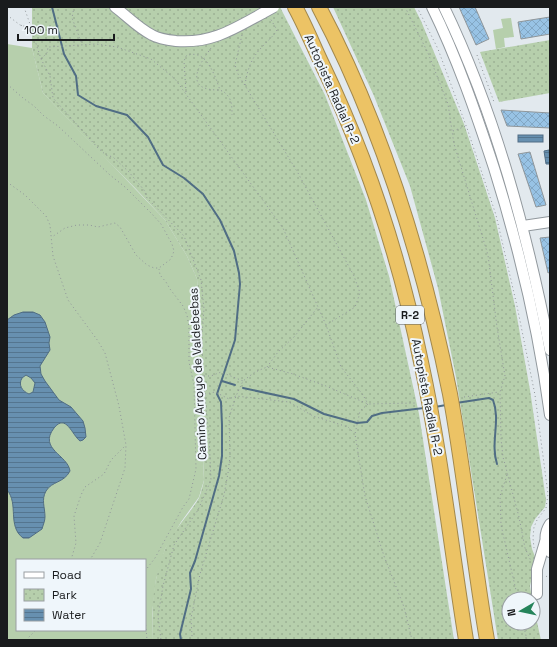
<svg xmlns="http://www.w3.org/2000/svg" width="557" height="647" viewBox="0 0 557 647" font-family="'Space Grotesk',sans-serif">
<style>
.grass{fill:#b6cfac;fill-rule:evenodd}
.park{fill:url(#park-dots)}
.water{fill:url(#water-rules);stroke:#506d84;fill-rule:evenodd}
.lines{fill:none;stroke-linecap:round;stroke-linejoin:round}
.stream{stroke:#506d84;stroke-width:2}
.building{fill:url(#building-cross-hatch);stroke:#8f969a}
.minor-casing{stroke:#91989d;stroke-width:12}
.highway-casing{stroke:#a2884c;stroke-width:16}
.path{stroke:#91969a;stroke-width:1;stroke-dasharray:1 3;stroke-linecap:butt}
.minor{stroke:#fff;stroke-width:10}
.highway{stroke:#ecc365;stroke-width:14}
.minor-bridge-casing{stroke:#91989d;stroke-width:12;stroke-linecap:butt}
.minor-bridge{stroke:#fff;stroke-width:10}
.labels{text-anchor:middle;dominant-baseline:central;stroke-width:4;stroke-linejoin:round;paint-order:stroke}
.shield{fill:#eff6fb;stroke:#595d60;stroke-width:1}
.shield-label{font-size:11px;font-weight:bold;fill:#191b1d}
.street-label{font-size:12px;fill:#191b1d;stroke:#eff6fb}
</style>
<defs>
<pattern id="park-dots" width="8" height="8" patternUnits="userSpaceOnUse"><rect width="8" height="8" fill="#b6cfac"/><path d="M2 2h.1M6 6h.1" fill="none" stroke="#9cb194" stroke-width="1.8" stroke-linecap="round"/></pattern>
<pattern id="water-rules" width="6" height="5" patternUnits="userSpaceOnUse"><rect width="6" height="5" fill="#6790b0"/><path d="M0 2.5h6" fill="none" stroke="#54758f"/></pattern>
<pattern id="building-cross-hatch" width="8" height="8" patternUnits="userSpaceOnUse"><rect width="8" height="8" fill="#98c3e5"/><path d="M0 0l8 8M0 8l8-8" fill="none" stroke="#82a7c4"/></pattern>
</defs>
<rect width="100%" height="100%" fill="#e2e9ee"/>
<g class="grass">
<polygon points="511,18 514,37 504,38 505,47 496,49 493,30 503,28 501,19"/>
<path d="M7,44L32,48L43,93L165,220L187,256L197,279L199,311L198,347L199,382L204,480L199,497L181,522L165,549L156,579L152,614L153,640H7ZM17,560H145V630H17Z"/>
</g>
<g class="park">
<path d="M32,7H280L325,95L366,200L389,276L419,414L454,640H153C151,610 153,578 165,549C173,530 189,515 199,498C201,492 203,486 204,480L198,347L199,311L197,279L187,256L165,220L135,188L101,154L43,93L32,48Z"/>
<polygon points="333,7 414,7 421,21 464,124 495,218 515,306 530,390 546,500 545,507 535,519 531,527 530,537 532,549 536,559 530,586 532,599 509,599 509,623 533,623 533,604 541,640 498,640 456,377 438,288 410,186 374,96"/>
<polygon points="550,40 550,93 499,102 480,52"/>
</g>
<g class="water">
<rect x="518" y="135" width="25" height="7"/>
<polygon points="549,150 550,164 546,164 544,151"/>
<path d="M23,312H33L40,315L45,322L50,337L49,343L50,350L40,366L41,374L45,381L59,400L71,407L83,421L85,428L86,437L83,440L80,441C72,435 66,413 54,428C38,449 68,455 70,471C64,483 52,481 46,491C41,500 45,507 45,517C45,521 43,525 42,529L29,538H23C7,526 19,504 7,490V320L14,315ZM26,375L31,378L35,383L33,392L29,394C22,391 18,385 22,378Z"/>
</g>
<g class="lines">
<g class="stream">
<polyline points="52,7 64,54 76,76 78,95 96,106 127,115 148,137 163,165 184,178 203,194 220,220 234,251 239,273 240,284 235,340 217,394 221,402 222,425 222,456 219,476 195,561 190,573 191,589 180,634 181,640"/>
<polyline points="222,381 235,385"/>
<polyline points="243,388 294,399 324,414 357,423 367,422 372,416 382,413 424,408"/>
<path d="M456,403L489,398L493,400C501,420 490,443 497,464"/>
<polyline points="435,407 446,405"/>
</g>
</g>
<g class="building">
<polygon points="459,7 475,7 489,39 476,45"/>
<polygon points="550,17 550,34 521,39 518,22"/>
<polygon points="501,110 550,113 550,128 507,126"/>
<polygon points="530,152 546,205 536,207 518,154"/>
<polygon points="550,237 550,272 548,273 540,238"/>
</g>
<g class="lines">
<g class="minor-casing">
<g id="minor">
<path d="M115,7C127,16 138,28 152,35C159,39 167,40 176,41C211,44 234,29 263,13"/>
<path d="M432,7C457,58 476,113 494,168C519,248 539,331 550,415"/>
<path d="M444,7C496,115 527,233 550,350"/>
<polyline points="523,226 550,222"/>
<path d="M550,524C544,533 544,543 550,552"/>
<polyline points="537,594 537,569 545,542"/>
</g>
</g>
<g class="highway-casing">
<g id="highway">
<path d="M295,7C305,25 313,45 322,64C367,158 400,259 421,362C441,454 451,547 466,640"/>
<path d="M319,7C383,128 423,260 450,394C465,476 473,558 487,640"/>
</g>
</g>
<g class="path">
<polyline points="24,7 31,27"/>
<polyline points="74,7 72,18 82,44"/>
<polyline points="405,7 428,53 448,104 454,144 488,255 497,327 505,376 500,392 501,439 503,457 519,517 525,548 531,561"/>
<polyline points="417,7 438,49 468,131 496,215 517,306 535,395 548,494 546,508 537,520 534,527 533,538 534,548"/>
<polyline points="7,15 20,25 31,28 41,59 50,76 53,98 98,148 106,155 113,157 129,172 144,190 147,198 184,236 201,280 204,309 202,335 203,376 209,437 211,480 198,510 174,545 163,586 158,616 161,640"/>
<polyline points="21,25 33,36"/>
<polyline points="242,35 235,65 238,74 298,173 354,276 360,293 355,307 326,325"/>
<path d="M211,48C203,59 185,84 208,89C215,91 221,88 226,94C232,99 232,107 232,115"/>
<polyline points="477,55 494,102"/>
<polyline points="41,59 47,53 48,47 96,44 117,47 151,59 175,79 283,228 326,325 341,367 363,395 368,404 360,411 355,434 365,496 384,556 404,607 412,640"/>
<polyline points="7,84 23,98 34,106 44,116 58,126 110,175 125,187 152,214 161,224 172,244 174,251 171,259 159,268 154,268 147,265 136,255 120,227 115,223 98,227 89,225 77,225 65,228 52,237"/>
<path d="M245,85C247,71 251,58 262,47C267,41 273,37 277,30L270,18"/>
<path d="M186,92L184,61L186,56C206,47 215,76 220,90"/>
<polyline points="453,131 466,126"/>
<polyline points="7,182 25,195 46,216 50,225 53,256 68,300 98,341 105,353 119,406 126,445 125,468 100,543 90,560"/>
<polyline points="267,367 278,352 294,337 318,307"/>
<polyline points="204,376 211,376 221,372 243,381"/>
<polyline points="205,394 215,392 229,399 236,396 289,402 313,416 348,427 354,433"/>
<polyline points="464,397 499,392"/>
<polyline points="507,475 500,496 501,525 518,599"/>
<polyline points="71,560 76,543 74,516 81,495 85,487 104,474 111,460 126,445"/>
<polyline points="145,571 155,558 183,507 189,499 196,469 194,385 189,362 189,327 187,315 183,306 170,289 166,282 160,275 159,269"/>
<polyline points="546,576 550,579"/>
<polyline points="145,617 147,640"/>
<polyline points="523,623 527,640"/>
<polyline points="26,640 36,630"/>
<polyline points="193,640 192,636 191,618 200,574 224,495 228,473 230,456 229,418 236,396 243,381 255,372 267,367 293,374 326,386 368,404 416,403"/>
</g>
<use href="#minor" class="minor"/>
<use href="#highway" class="highway"/>
<g class="minor-bridge-casing">
<polyline id="minor-bridge" points="263,13 274,7"/>
</g>
<use href="#minor-bridge" class="minor-bridge"/>
</g>
<g class="labels">
<rect class="shield" x="396" y="306" width="28" height="18" rx="3"/>
<g class="shield-label">
<text x="410" y="315">R-2</text>
</g>
<g class="street-label">
<text transform="translate(332 89) rotate(66)">Autopista Radial R-2</text>
<text transform="translate(198 374) rotate(-93)">Camino Arroyo de Valdebebas</text>
<text transform="translate(427 397) rotate(79)">Autopista Radial R-2</text>
</g>
</g>
<rect width="557" height="647" fill="none" stroke="#191b1d" stroke-width="16"/>
<rect x="16" y="559" width="130" height="72" fill="#eff6fb" stroke="#999ea2"/>
<rect x="24" y="572" width="20" height="6" fill="#ffffff" stroke="#999ea2"/>
<text x="52" y="579" font-size="12" fill="#191b1d">Road</text>
<rect x="24" y="589" width="20" height="12" fill="url(#park-dots)" stroke="#999ea2"/>
<text x="52" y="599" font-size="12" fill="#191b1d">Park</text>
<rect x="24" y="609" width="20" height="12" fill="url(#water-rules)" stroke="#999ea2"/>
<text x="52" y="619" font-size="12" fill="#191b1d">Water</text>
<g transform="translate(521 611) rotate(261)"><circle r="19" fill="#eff6fb" stroke="#999ea2"/>
<path d="M0-3L7 15L0 10L-7 15Z" fill="#25845b"/>
<text y="-6" font-size="11" font-weight="bold" text-anchor="middle" fill="#191b1d">N</text>
</g>
<path d="M18 34v6h96v-6" fill="none" stroke="#191b1d" stroke-width="2"/>
<text x="24" y="34" font-size="12" fill="#191b1d" stroke="#eff6fb" stroke-width="3" paint-order="stroke">100 m</text>
</svg>
